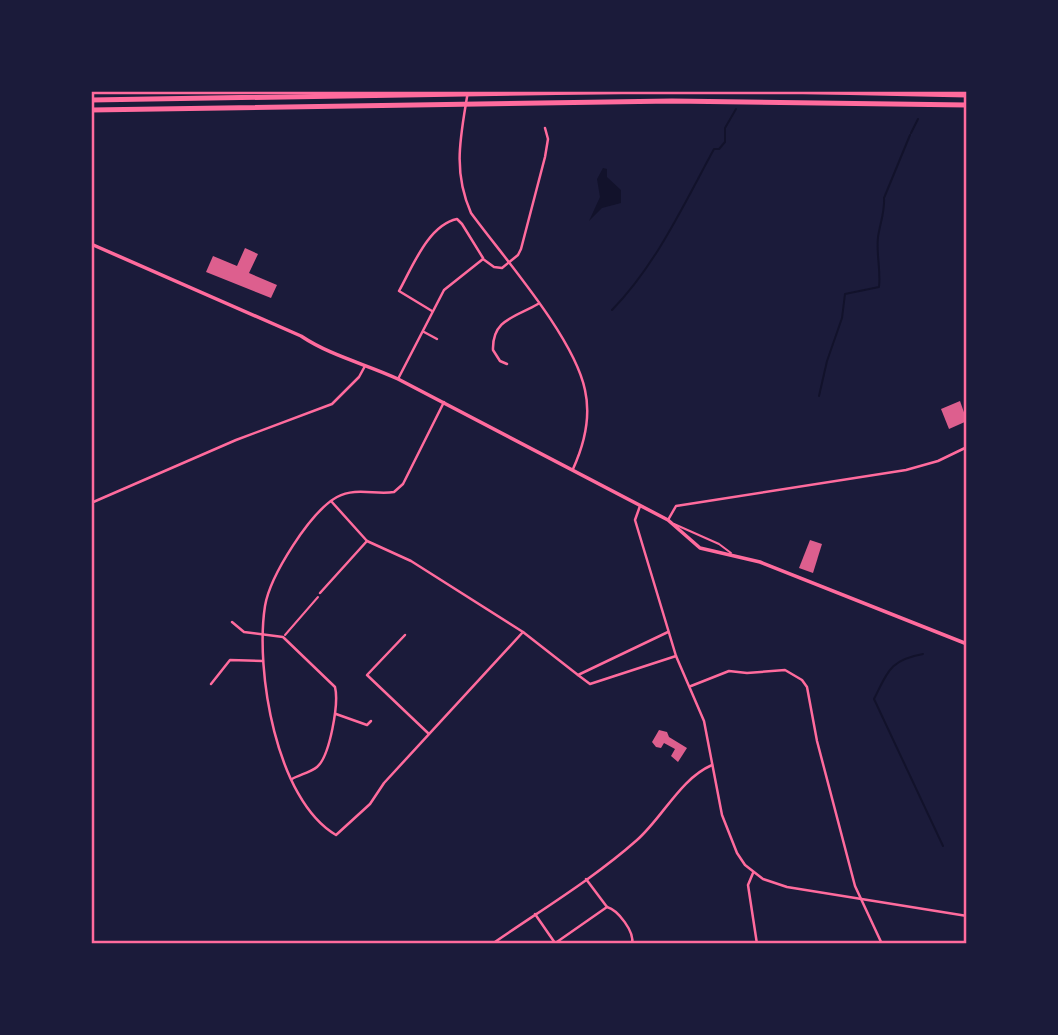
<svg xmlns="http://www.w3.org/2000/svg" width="1058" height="1035" viewBox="0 0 1058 1035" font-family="Karla,sans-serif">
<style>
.water{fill:#12122b}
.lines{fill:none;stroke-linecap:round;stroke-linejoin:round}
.stream{stroke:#12122b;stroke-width:2}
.building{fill:#dd5f8e}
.path{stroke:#ff6b9d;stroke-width:2}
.service{stroke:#ff6b9d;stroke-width:2}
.minor{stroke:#ff6b9d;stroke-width:2.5}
.tertiary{stroke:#ff6b9d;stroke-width:3.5}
.motorway{stroke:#ff6b9d;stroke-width:5}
.neatline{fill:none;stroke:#ff6b9d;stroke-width:2.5}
</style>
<rect width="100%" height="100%" fill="#1b1b3a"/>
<polygon class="water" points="603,168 607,169 607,177 621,190 621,203 602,208 589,221 600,197 597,179"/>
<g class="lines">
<g class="stream">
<polyline points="911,133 918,119"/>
<path d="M612,310C656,265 684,204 714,149H719L725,142V128L736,109"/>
<path d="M819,396L827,361L842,318L845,294L879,287C881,270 876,254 878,237C880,223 885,212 884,198L910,135"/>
<path d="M923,654C890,660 888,671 874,699L943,846"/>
</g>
</g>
<g class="building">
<polygon points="245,248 258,254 249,273 277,285 271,298 206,272 213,256 237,266"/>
<polygon points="960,401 967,421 949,429 941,409"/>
<polygon points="810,540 822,544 813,573 799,568"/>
<polygon points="659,730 667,732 669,737 687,748 678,762 671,756 675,749 664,743 661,748 656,747 652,742"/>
</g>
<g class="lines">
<polyline class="path" points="285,635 318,597"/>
<polyline class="service" points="674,524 719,544 731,553"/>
<g class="minor">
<path d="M468,91C461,135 452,170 471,213C504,258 574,337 585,390C591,417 584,445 573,469"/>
<path d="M432,311L399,291C412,268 428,225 457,219L462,224L483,258"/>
<polyline points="424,332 437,339"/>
<path d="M507,364L500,361L493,350C492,319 516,317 538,304"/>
<polyline points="398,379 444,290 483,259 494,267 502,268 518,255 521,249 545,157 548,139 545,128"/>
<path d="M444,402L403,484L394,492C375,495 356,487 337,497C310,512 270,576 265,606C255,670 276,800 336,835L370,804L384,783L523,632"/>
<polyline points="331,501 367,541 411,561 523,632 578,675 668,632"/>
<polyline points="91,503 236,440 332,404 359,377 365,366"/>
<polyline points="640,506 635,520 676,656 704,721 722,815 737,853 745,865 763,879 787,887 967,916"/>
<polyline points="668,520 676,506 906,470 938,461 967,447"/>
<polyline points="320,593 367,541"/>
<path d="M232,622L244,632L283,637L335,687C339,703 330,756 317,767C311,772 299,775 292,779"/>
<polyline points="405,635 367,675 429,734"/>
<polyline points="578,675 590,684 676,656"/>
<polyline points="211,684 230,660 263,661"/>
<polyline points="691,686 729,671 747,673 785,670 802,680 807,687 817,741 855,886 882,944"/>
<polyline points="336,714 367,725 371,721"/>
<polyline points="753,873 748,885 757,944"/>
<polyline points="586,879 607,907"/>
<polyline points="535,914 555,943"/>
<path d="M492,944C541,910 593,879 637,840C663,817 680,779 712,765"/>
<path d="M554,944L607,907C618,910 635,932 632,944"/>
</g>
<path class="tertiary" d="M91,244L301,336C331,356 366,364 398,379L668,520L700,548L760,562L967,644"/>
<g class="motorway">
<polyline points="779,91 967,95"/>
<polyline points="91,100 655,91"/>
<polyline points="91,110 672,101 967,105"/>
</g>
</g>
<rect width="1058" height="1035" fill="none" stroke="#1b1b3a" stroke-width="186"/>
<rect x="93" y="93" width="872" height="849" class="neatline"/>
</svg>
